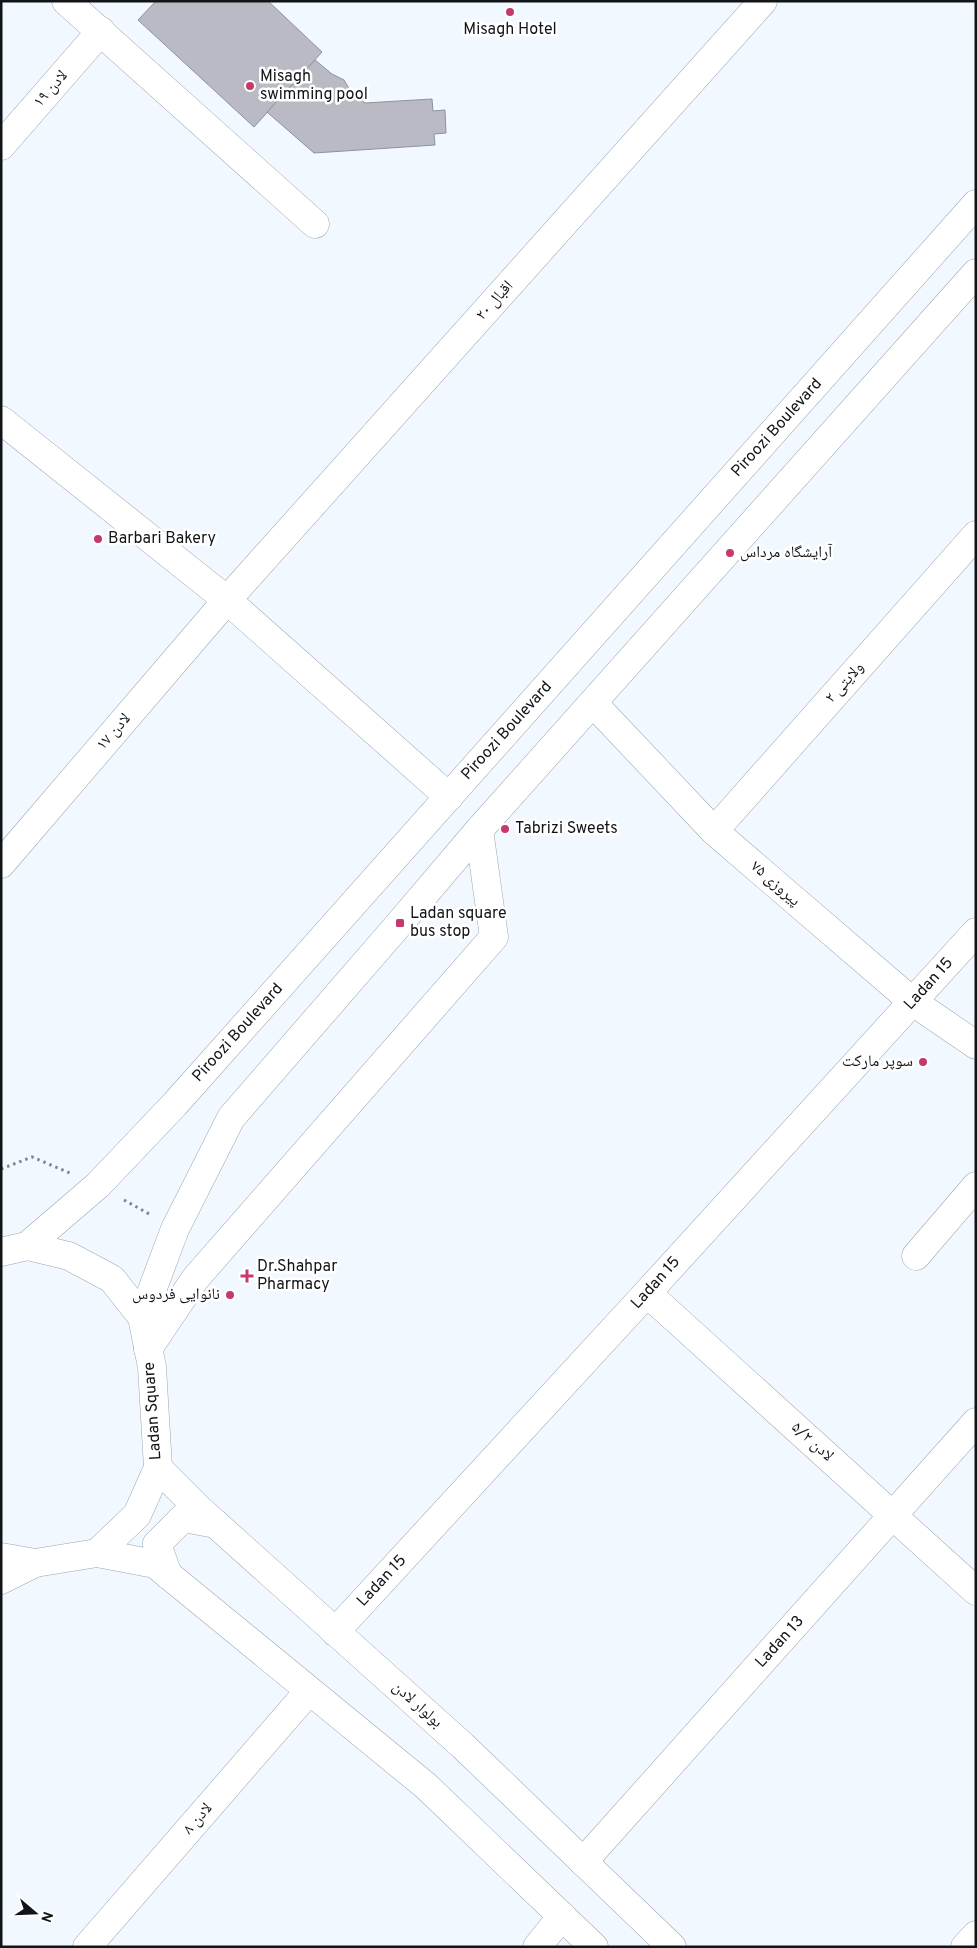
<svg xmlns="http://www.w3.org/2000/svg" width="977" height="1948" viewBox="0 0 977 1948" font-family="Overpass,'Noto Naskh Arabic',sans-serif">
<style>
.building{fill:#b9bac4;stroke:#90919a}
.lines{fill:none;stroke-linecap:round;stroke-linejoin:round}
.street-casing{stroke:#9ea5ad;stroke-width:29}
.secondary-casing{stroke:#9ea5ad;stroke-width:29}
.primary-casing{stroke:#9ea5ad;stroke-width:29}
.path{stroke:#81868a;stroke-width:3;stroke-dasharray:2.5 4;stroke-linecap:butt}
.street{stroke:#fff;stroke-width:28}
.secondary{stroke:#fff;stroke-width:28}
.primary{stroke:#fff;stroke-width:28}
.poi-dot{fill:#c5396b;stroke:#fff;stroke-width:2}
.labels{text-anchor:middle;dominant-baseline:central;stroke-width:5;stroke-linejoin:round;paint-order:stroke}
.poi-label{font-size:16px;fill:#121517;stroke:#fff;text-anchor:start}
.street-label{font-size:16px;fill:#121517;stroke:#fff}
</style>
<rect width="100%" height="100%" fill="#f2f8ff"/>
<g class="building">
<polygon points="156,1 268,1 322,52 254,127 138,20"/>
<polygon points="315,60 332,74 344,80 350,90 365,103 432,99 433,111 445,110 446,133 434,134 435,145 314,153 267,112"/>
</g>
<g class="lines">
<g class="street-casing">
<g id="street">
<polyline points="66,1 315,224"/>
<polyline points="1,146 101,31"/>
<polyline points="1,420 227,600 449,797"/>
<polyline points="593,703 714,831 913,1002 976,1045"/>
<polyline points="714,831 976,535"/>
<polyline points="1,864 227,600 763,1"/>
<polyline points="916,1256 976,1186"/>
<polyline points="647,1293 976,1591"/>
<polyline points="148,1349 195,1279 494,937 479,830"/>
<polyline points="335,1632 647,1293 976,932"/>
<polyline points="583,1862 976,1422"/>
<polyline points="87,1947 309,1691"/>
<polyline points="537,1947 562,1916"/>
<polyline points="965,1947 976,1935"/>
</g>
</g>
<g class="secondary-casing">
<g id="secondary">
<polyline points="158,1468 199,1509 463,1746 672,1947"/>
<polyline points="97,1553 155,1564 426,1786 594,1947"/>
<polyline points="168,1575 157,1544 183,1518 216,1524"/>
</g>
</g>
<g class="primary-casing">
<g id="primary">
<polyline points="27,1246 98,1185 175,1104 976,204"/>
<polyline points="1,1252 27,1246 69,1256 112,1279 142,1317 152,1367 158,1468 137,1515 97,1553 35,1563 1,1557"/>
<polyline points="142,1317 175,1229 231,1118 400,923 479,830 976,273"/>
<polyline points="1,1580 35,1563"/>
</g>
</g>
<g class="path">
<polyline points="1,1169 32,1157 70,1173"/>
<polyline points="124,1200 151,1215"/>
</g>
<use href="#street" class="street"/>
<use href="#secondary" class="secondary"/>
<use href="#primary" class="primary"/>
</g>
<g class="poi-dot">
<circle cx="510" cy="12" r="5"/>
<circle cx="250" cy="86" r="5"/>
<circle cx="98" cy="539" r="5"/>
<circle cx="730" cy="553" r="5"/>
<circle cx="505" cy="829" r="5"/>
<rect x="395" y="918" width="10" height="10" rx="2.5"/>
<circle cx="923" cy="1062" r="5"/>
<path d="M244.5 1268.5h5v5h5v5h-5v5h-5v-5h-5v-5h5z"/>
<circle cx="230" cy="1295" r="5"/>
</g>
<g class="labels">
<g class="poi-label">
<text x="510" y="30" text-anchor="middle">Misagh Hotel</text>
<text x="260" y="77">Misagh<tspan x="260" dy="18">swimming pool</tspan></text>
<text x="108" y="539">Barbari Bakery</text>
<text x="740" y="553">آرایشگاه مرداس</text>
<text x="515" y="829">Tabrizi Sweets</text>
<text x="410" y="914">Ladan square<tspan x="410" dy="18">bus stop</tspan></text>
<text x="913" y="1062" text-anchor="end">سوپر مارکت</text>
<text x="257" y="1267">Dr.Shahpar<tspan x="257" dy="18">Pharmacy</tspan></text>
<text x="220" y="1295" text-anchor="end">نانوایی فردوس</text>
</g>
<g class="street-label">
<text transform="translate(51 89) rotate(-49)">لادن ۱۹</text>
<text transform="translate(495 301) rotate(-48)">اقبال ۲۰</text>
<text transform="translate(777 428) rotate(-48)">Piroozi Boulevard</text>
<text transform="translate(845 683) rotate(-48)">ولایتی ۲</text>
<text transform="translate(507 731) rotate(-48)">Piroozi Boulevard</text>
<text transform="translate(114 732) rotate(-49)">لادن ۱۷</text>
<text transform="translate(775 884) rotate(41)">پیروزی ۷۵</text>
<text transform="translate(929 984) rotate(-48)">Ladan 15</text>
<text transform="translate(238 1033) rotate(-48)">Piroozi Boulevard</text>
<text transform="translate(656 1283) rotate(-48)">Ladan 15</text>
<text transform="translate(153 1411) rotate(-94)">Ladan Square</text>
<text transform="translate(812 1442) rotate(42)">لادن ۵/۲</text>
<text transform="translate(382 1581) rotate(-47)">Ladan 15</text>
<text transform="translate(780 1642) rotate(-48)">Ladan 13</text>
<text transform="translate(417 1705) rotate(42)">بولوار لادن</text>
<text transform="translate(198 1819) rotate(-49)">لادن ۸</text>
</g>
</g>
<rect width="977" height="1948" fill="none" stroke="#121517" stroke-width="5"/>
<g transform="translate(35 1913) rotate(109)" stroke="#ffffff" stroke-width="4" paint-order="stroke">
<path d="M0-4L9 19L0 12L-9 19Z" fill="#121517"/>
<text y="-8" font-size="14" font-weight="bold" text-anchor="middle" fill="#121517">N</text>
</g>
</svg>
